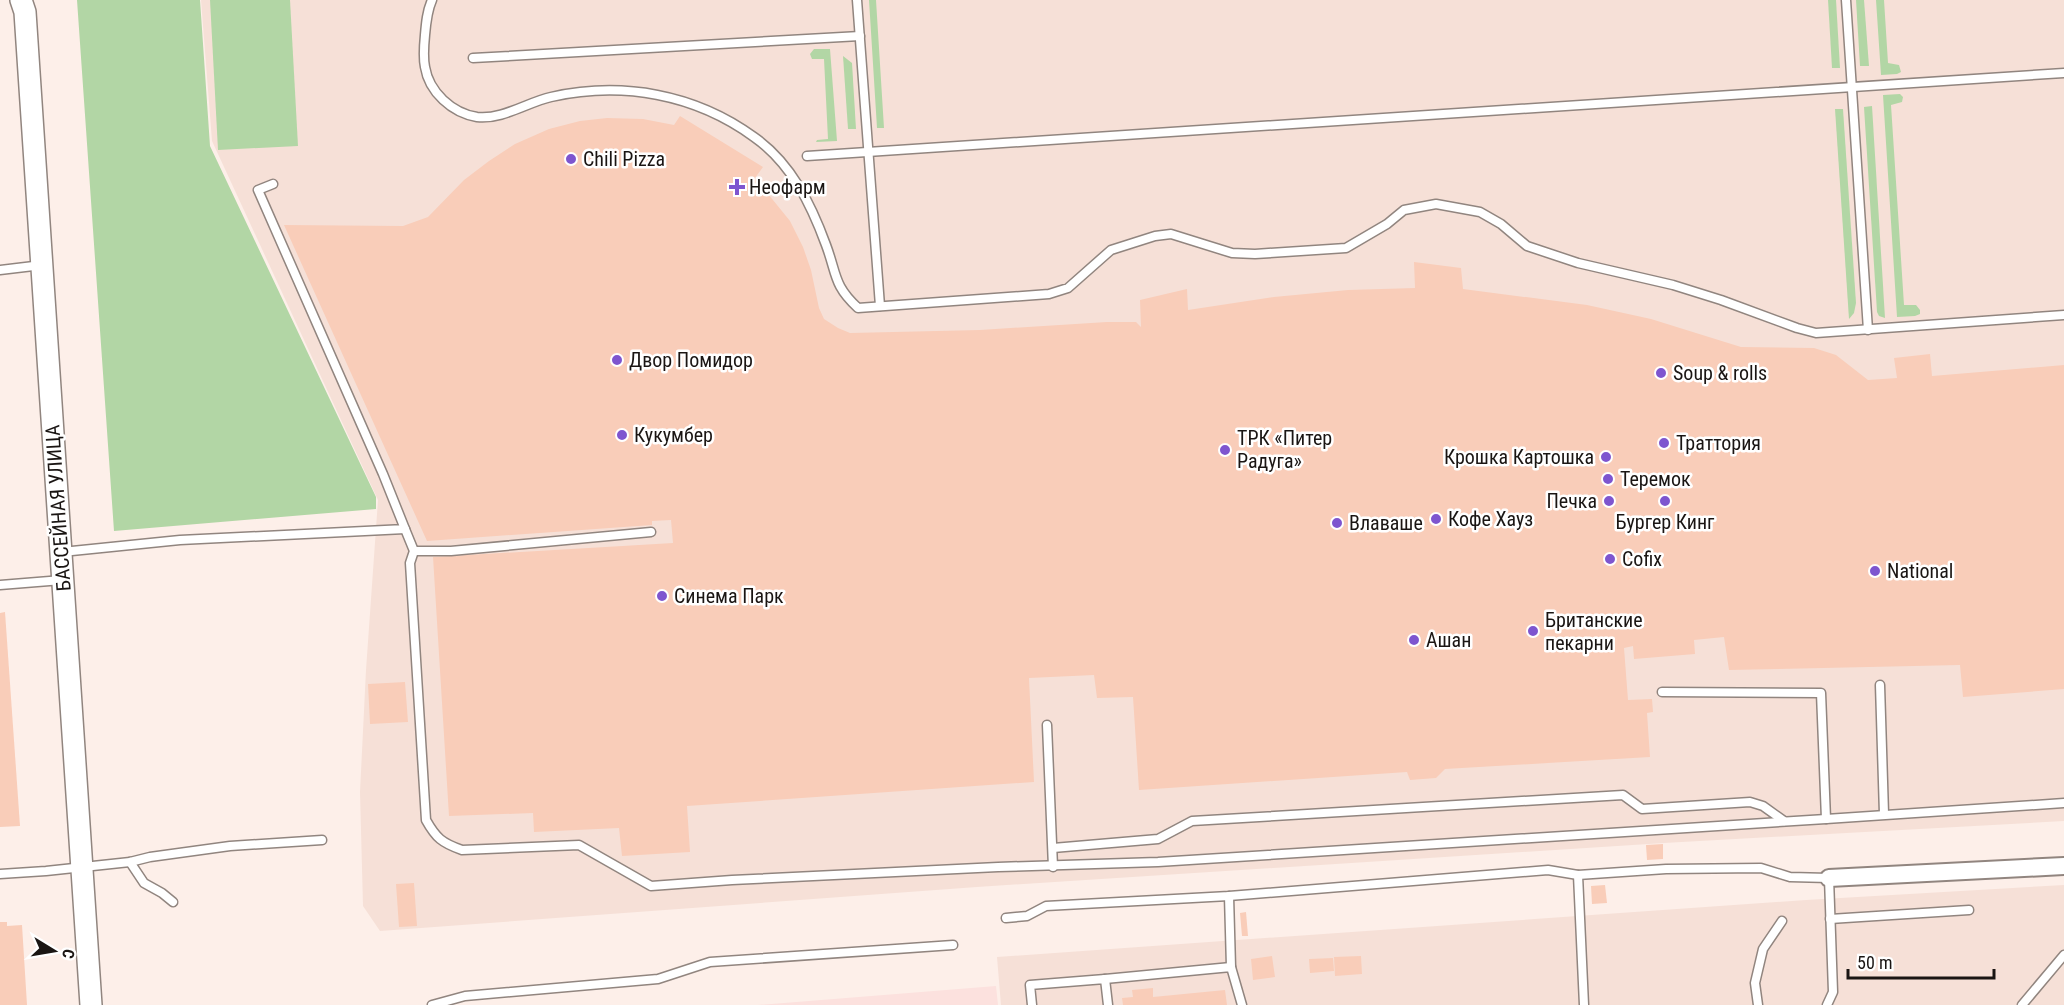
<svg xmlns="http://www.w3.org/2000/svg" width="2064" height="1005" viewBox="0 0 2064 1005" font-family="'Roboto Condensed',sans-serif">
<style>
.built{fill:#f6e0d7}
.industrial{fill:#fce1de}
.green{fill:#b2d6a5}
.building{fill:#f9cdb9}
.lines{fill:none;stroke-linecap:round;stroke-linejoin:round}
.service-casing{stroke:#91857f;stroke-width:11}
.minor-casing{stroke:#91857f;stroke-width:20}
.tertiary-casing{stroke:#91857f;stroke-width:24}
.service{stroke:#fff;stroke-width:8}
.minor{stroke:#fff;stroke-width:16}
.tertiary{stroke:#fff;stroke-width:21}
.poi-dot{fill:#7e55cf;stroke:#fff;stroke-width:2}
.labels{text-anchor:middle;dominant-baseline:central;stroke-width:5;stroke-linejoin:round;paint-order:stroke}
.poi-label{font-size:20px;fill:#1a1513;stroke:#fff;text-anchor:start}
.street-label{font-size:20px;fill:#1a1513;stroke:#fff}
</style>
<rect width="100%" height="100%" fill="#fdefe9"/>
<g class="built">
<polygon points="201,0 2064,0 2064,821 1664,843 977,887 380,931 363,906 360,792 366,670 378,500 212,141"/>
<polygon points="2064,885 2064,1005 1001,1005 997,957 1806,900"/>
</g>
<polygon class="industrial" points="996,986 998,1005 758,1005"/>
<g class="green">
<polygon points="77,0 200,0 210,146 376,497 376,509 114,531"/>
<polygon points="210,0 290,0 298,146 218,150"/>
<polygon points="869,0 876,0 884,128 877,128"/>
<polygon points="1828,0 1836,0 1840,68 1832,68"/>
<polygon points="1856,0 1864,0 1869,66 1860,66"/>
<polygon points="1876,0 1884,0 1888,63 1899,65 1901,72 1897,74 1881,75"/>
<polygon points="814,49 830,49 837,141 816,142 817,140 828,139 824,59 812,59 810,54"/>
<polygon points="843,56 852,63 856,129 848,129"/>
<polygon points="1900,94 1903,97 1902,102 1891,105 1904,305 1916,305 1920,310 1920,314 1915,316 1897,317 1883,95"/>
<polygon points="1872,106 1885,318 1879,316 1877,312 1864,107"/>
<polygon points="1835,109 1843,109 1856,303 1854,313 1849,319"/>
</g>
<g class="building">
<polygon points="680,116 763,167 755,178 790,221 803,247 811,270 819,308 824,319 838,328 850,333 980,330 1107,322 1136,322 1141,327 1140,300 1187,289 1188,310 1274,297 1348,290 1415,288 1414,262 1461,268 1463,289 1587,305 1651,319 1741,347 1814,348 1836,355 1868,380 1897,378 1894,358 1930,354 1932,376 2064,365 2064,689 1963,697 1960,665 1729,670 1724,637 1694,640 1695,654 1634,659 1633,646 1624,648 1628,700 1652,699 1653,712 1647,713 1650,757 1445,769 1436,778 1410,780 1407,772 1139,790 1133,697 1097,698 1094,675 1029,678 1034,782 687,806 690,852 622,856 619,828 534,832 533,813 449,816 433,557 673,543 671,520 652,521 652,525 427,541 284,225 403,226 428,217 464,180 489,161 515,144 549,129 580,121 607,118 643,119 674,125"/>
<polygon points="5,612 20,826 0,827 0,613"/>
<polygon points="405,682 408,722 370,724 368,684"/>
<polygon points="1663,844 1663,859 1647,860 1646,845"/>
<polygon points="414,883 417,926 399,927 396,884"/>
<polygon points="1605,885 1607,903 1592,904 1591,886"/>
<polygon points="1246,912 1248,936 1242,936 1240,913"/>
<polygon points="0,922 7,922 7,926 22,925 27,1005 0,1005"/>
<polygon points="1272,956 1275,977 1253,980 1251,959"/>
<polygon points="1361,956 1362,974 1335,976 1334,957"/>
<polygon points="1333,958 1334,971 1310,973 1309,959"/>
<polygon points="1153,988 1153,997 1225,990 1227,1005 1123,1005 1122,998 1133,997 1132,990"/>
</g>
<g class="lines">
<g class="service-casing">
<g id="service">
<path d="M432,0C427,11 426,23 425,35C424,45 423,57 425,67C429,92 452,113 477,117C502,120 528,102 551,97C622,81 695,94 754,137C791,163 811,204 826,245C837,274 833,285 858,308L1049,294L1068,288L1111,250L1155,236L1171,234L1232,253L1255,254L1346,248L1387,224L1404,210L1436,204L1480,212L1501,224L1527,246L1578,263L1673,285L1721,300L1797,328L1816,333L2064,315"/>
<polyline points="857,0 880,306"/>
<polyline points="1846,0 1868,330"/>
<polyline points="473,58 860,36"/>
<polyline points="807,156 2064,73"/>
<polyline points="0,270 42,265"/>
<path d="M405,529L414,551L410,563L426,820C436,838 442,843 462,850L579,845L651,886L732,880L998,867L1158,862L1826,819"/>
<polyline points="414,551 451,551 651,532"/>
<polyline points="62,552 180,540 405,529 383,474 258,190 273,184"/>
<polyline points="0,585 62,580"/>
<polyline points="1880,685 1884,814"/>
<polyline points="1662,692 1821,693 1826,819 2064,803"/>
<polyline points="1047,725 1053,867"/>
<polyline points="1053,848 1158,839 1192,821 1623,795 1642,809 1750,802 1763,806 1784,821"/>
<polyline points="130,862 144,883 162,893 173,902"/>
<polyline points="0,874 46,871 130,862 150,857 230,846 322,840"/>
<polyline points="1229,896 1231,967"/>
<polyline points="1006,918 1027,916 1046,906 1229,896 1548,870 1578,875"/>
<polyline points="1830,919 1969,910"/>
<polyline points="1105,979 1231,967 1242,1005"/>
<polyline points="432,1005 465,996 658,979 710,962 953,945"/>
<polyline points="1032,1005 1030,985 1105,979 1108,1005"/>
<polyline points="1584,1005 1578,875 1666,869 1761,868 1790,877 1829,878 1833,992 1827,1005"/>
<polyline points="1758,1005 1755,983 1763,949 1782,921"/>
<polyline points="2022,1005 2064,955"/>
</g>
</g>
<g class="minor-casing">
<polyline id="minor" points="1829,878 2064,866"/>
</g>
<g class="tertiary-casing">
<polyline id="tertiary" points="21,0 25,12 91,1005"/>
</g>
<use href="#service" class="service"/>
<use href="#minor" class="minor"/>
<use href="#tertiary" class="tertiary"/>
</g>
<g class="poi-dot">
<circle cx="571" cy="159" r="6"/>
<path d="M734 178h6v6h6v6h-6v6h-6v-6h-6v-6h6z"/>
<circle cx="617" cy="360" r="6"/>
<circle cx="1661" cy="373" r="6"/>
<circle cx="622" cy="435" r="6"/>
<circle cx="1664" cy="443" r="6"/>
<circle cx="1225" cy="450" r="6"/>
<circle cx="1606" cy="457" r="6"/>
<circle cx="1608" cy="479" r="6"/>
<circle cx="1609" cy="501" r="6"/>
<circle cx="1665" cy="501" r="6"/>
<circle cx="1436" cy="519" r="6"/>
<circle cx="1337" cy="523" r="6"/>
<circle cx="1610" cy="559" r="6"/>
<circle cx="1875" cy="571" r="6"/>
<circle cx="662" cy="596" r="6"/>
<circle cx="1533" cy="631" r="6"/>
<circle cx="1414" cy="640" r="6"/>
</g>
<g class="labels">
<g class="poi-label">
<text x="583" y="159">Chili Pizza</text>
<text x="749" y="187">Неофарм</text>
<text x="629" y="360">Двор Помидор</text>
<text x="1673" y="373">Soup &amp; rolls</text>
<text x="634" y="435">Кукумбер</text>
<text x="1237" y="438">ТРК «Питер<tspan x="1237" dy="23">Радуга»</tspan></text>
<text x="1676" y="443">Траттория</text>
<text x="1594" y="457" text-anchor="end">Крошка Картошка</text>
<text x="1620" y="479">Теремок</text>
<text x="1597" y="501" text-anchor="end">Печка</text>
<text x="1448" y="519">Кофе Хауз</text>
<text x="1665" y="522" text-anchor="middle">Бургер Кинг</text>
<text x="1349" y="523">Влаваше</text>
<text x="1622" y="559">Cofix</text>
<text x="1887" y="571">National</text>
<text x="674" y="596">Синема Парк</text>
<text x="1545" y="620">Британские<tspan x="1545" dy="23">пекарни</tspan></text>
<text x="1426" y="640">Ашан</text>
</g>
<g class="street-label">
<text transform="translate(58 508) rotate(-94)">БАССЕЙНАЯ УЛИЦА</text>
</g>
</g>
<g transform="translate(54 951) rotate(101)" stroke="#ffffff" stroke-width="4.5" paint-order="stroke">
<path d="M0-4.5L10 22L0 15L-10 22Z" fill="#1a1513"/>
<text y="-9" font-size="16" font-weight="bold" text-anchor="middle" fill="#1a1513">С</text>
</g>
<path d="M1848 969v9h146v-9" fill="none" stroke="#1a1513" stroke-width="3"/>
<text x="1857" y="969" font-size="18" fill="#1a1513" stroke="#ffffff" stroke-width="4.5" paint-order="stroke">50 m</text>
</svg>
